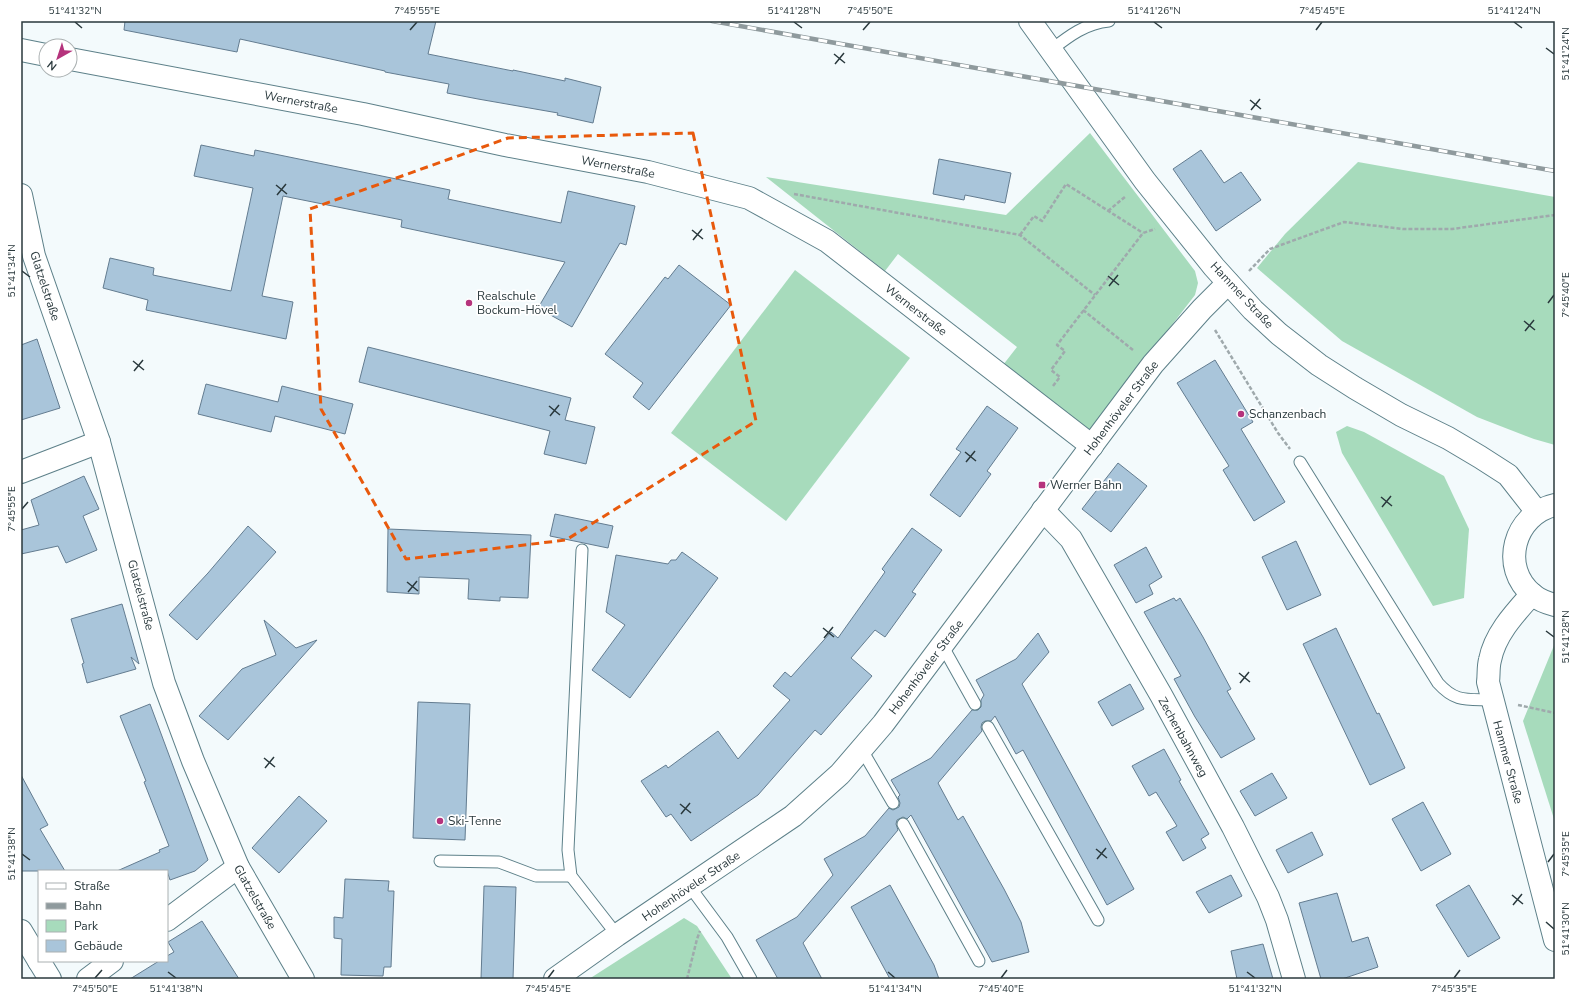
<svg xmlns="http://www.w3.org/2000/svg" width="1576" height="1000" viewBox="0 0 1576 1000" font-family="'Nunito Sans',sans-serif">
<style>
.green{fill:#a7dbbc}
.building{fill:#a9c5da;stroke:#637c90}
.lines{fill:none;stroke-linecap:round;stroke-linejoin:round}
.lane-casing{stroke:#5d8089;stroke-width:13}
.street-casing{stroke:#5d8089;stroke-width:24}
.secondary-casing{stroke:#5d8089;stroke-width:24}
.path{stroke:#9fa9ac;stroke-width:2.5;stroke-dasharray:4 2;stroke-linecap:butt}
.lane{stroke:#fff;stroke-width:11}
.street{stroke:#fff;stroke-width:22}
.secondary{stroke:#fff;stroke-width:22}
.rail-casing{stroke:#8f9a9d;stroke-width:4.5}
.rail{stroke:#fff;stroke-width:3;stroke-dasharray:9;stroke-linecap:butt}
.marked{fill:none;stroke:#e8590c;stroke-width:3;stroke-dasharray:8 5;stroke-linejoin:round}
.ticks{fill:none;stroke:#2a393d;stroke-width:1.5}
.poi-dot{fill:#b5337c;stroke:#fff;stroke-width:1.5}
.labels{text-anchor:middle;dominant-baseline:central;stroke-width:3.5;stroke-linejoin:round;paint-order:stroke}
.street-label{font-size:12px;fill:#2a393d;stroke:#fff}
.poi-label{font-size:12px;fill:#2a393d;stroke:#fff;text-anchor:start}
.neatline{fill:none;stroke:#2a393d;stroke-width:1.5}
.ticks-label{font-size:10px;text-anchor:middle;fill:#2a393d}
</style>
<rect width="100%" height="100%" fill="#f3fafc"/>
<g class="green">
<polygon points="1090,133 1195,271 1198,283 1195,295 1090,431 1003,365 1017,347 898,254 885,271 766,177 1006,215"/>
<polygon points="1358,162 1555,197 1555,445 1534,439 1477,417 1342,341 1257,268 1285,234"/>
<polygon points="795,270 910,358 786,521 671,433"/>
<polygon points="1347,426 1364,432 1444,476 1469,529 1464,598 1433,606 1342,453 1336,432"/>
<polygon points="1555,643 1555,822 1523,721"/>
<polygon points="684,918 697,926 732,979 589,979"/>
</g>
<g class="building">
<polygon points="125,21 436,21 428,54 513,71 513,70 565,81 565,78 601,87 593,123 557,115 558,113 478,99 447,93 449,84 385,72 385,71 240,39 237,52 124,30"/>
<polygon points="201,145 254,156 255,150 450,190 448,199 561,223 568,191 635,206 626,245 620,243 572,327 538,308 565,262 401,227 402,220 283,196 262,296 293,302 286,339 146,310 148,300 103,288 110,258 154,268 153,275 231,291 253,188 194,176"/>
<polygon points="1201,150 1224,183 1241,172 1261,200 1216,231 1173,169"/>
<polygon points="939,159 1011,173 1005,203 965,195 964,200 933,194"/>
<polygon points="679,265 731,305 649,410 633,397 643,383 605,354 665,277 668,279"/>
<polygon points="37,339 60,408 21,420 21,345"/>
<polygon points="368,347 571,398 565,420 595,427 586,464 544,454 550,431 359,382"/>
<polygon points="1215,360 1253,422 1241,429 1285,502 1254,521 1223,470 1229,466 1177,383"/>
<polygon points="206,384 278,402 282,386 353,404 345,434 275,416 271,432 198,414"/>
<polygon points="987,406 1018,428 987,471 991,474 960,517 930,495 961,452 956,449"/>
<polygon points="1118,463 1147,486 1111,532 1082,509"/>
<polygon points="84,476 99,509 83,516 97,550 66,563 58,546 21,554 21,530 39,525 31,500"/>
<polygon points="555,514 613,526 608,548 550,536"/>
<polygon points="248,526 276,552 197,640 169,615 208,573"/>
<polygon points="912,528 942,550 912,592 916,594 885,637 875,630 851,658 872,676 821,735 815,730 758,795 691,841 671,814 666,817 641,781 666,765 668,768 718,731 738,759 790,700 773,686 785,672 791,677 831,632 838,638 885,572 882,569"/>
<polygon points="388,529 531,535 528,598 500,597 500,601 468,599 469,579 419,577 419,594 387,592"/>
<polygon points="1296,541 1321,595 1287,610 1262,557"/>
<polygon points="1146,547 1162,577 1149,585 1153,594 1136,603 1114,565"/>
<polygon points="682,552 718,578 630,698 592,670 625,625 606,612 616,555 668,564 671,560 676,560"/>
<polygon points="1174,598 1176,601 1180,598 1203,637 1231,689 1227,691 1255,739 1221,758 1195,717 1174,679 1181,676 1144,612"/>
<polygon points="122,604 139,664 131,657 136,669 87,683 82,664 84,663 71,619"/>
<polygon points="264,620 296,648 317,640 228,740 199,716 242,669 276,655"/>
<polygon points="1336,628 1377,714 1379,713 1405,768 1370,785 1303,644"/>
<polygon points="1038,633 1049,652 1022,684 1134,889 1107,905 1023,750 1016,754 995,716 991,721 985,721 982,723 981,727 982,731 938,783 958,820 963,816 1004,889 1021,922 1029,952 992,962 911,815 907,819 903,817 897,820 896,824 898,830 803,943 822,979 778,979 756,940 797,917 833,875 824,859 865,836 889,808 893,810 899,807 900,803 898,797 900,795 891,780 931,758 972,710 978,710 981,707 981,700 984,695 976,680 1016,659"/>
<polygon points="1130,684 1144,709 1112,726 1098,702"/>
<polygon points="418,702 470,704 465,840 413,838"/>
<polygon points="150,704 208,860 195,871 170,880 167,871 117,871 160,852 159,850 169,846 144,782 146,781 120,716"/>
<polygon points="1164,749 1181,780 1179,781 1209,834 1201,839 1206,848 1183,861 1166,832 1177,826 1156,792 1149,796 1132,766"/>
<polygon points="1272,773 1287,798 1255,816 1240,791"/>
<polygon points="21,775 48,825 40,829 65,871 21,871"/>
<polygon points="299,796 327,821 279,873 252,848"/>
<polygon points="1423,802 1451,854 1421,871 1392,819"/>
<polygon points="1312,832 1323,855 1288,873 1276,850"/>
<polygon points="1231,875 1242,896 1209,913 1196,892"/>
<polygon points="345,879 389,881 388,891 394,891 391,967 384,967 383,976 341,975 342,939 334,938 334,917 343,918"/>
<polygon points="890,885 934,965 939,979 890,979 851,907"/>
<polygon points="1469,885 1500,938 1468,957 1436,905"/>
<polygon points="484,886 516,887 513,979 481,979"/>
<polygon points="1337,893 1352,942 1368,937 1378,967 1342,979 1321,979 1299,903"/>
<polygon points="202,921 239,979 130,979 159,961 167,961 167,956 174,952 168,942"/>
<polygon points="1263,944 1273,979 1237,979 1231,951"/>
</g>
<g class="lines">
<g class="lane-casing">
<g id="lane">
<path d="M1051,50C1069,36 1086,23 1109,21"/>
<path d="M1300,462L1438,683C1456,703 1467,699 1492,700"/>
<polyline points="582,550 568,850 571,876 617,935"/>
<polyline points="942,645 975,704"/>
<polyline points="988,727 1098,920"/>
<polyline points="862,750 893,803"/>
<polyline points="903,824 979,961"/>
<polyline points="440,861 499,862 536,876 571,876"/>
<polyline points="690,887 727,937 751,979"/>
</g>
</g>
<g class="street-casing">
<g id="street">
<polyline points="21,50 46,55"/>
<polyline points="70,59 363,114 505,145 648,172 749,198 827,241 1092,446"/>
<polyline points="21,195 34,256 99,442 164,683 193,761 238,867 303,979"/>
<polyline points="21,472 99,442"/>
<polyline points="1043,510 1071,539 1161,695 1233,827 1268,897 1277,920 1294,979"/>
<polyline points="167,920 238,867"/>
<polyline points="21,931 39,961"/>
<polyline points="39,961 50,979"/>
<polyline points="88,979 112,961"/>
</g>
</g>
<g class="secondary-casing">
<g id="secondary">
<polyline points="1030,21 1145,181 1214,267 1253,310 1279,334 1319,365 1355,388 1401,415 1448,438 1480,457 1508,475 1537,512"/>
<path d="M1555,505C1514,514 1499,568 1533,595C1539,600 1547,603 1555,605"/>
<path d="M1532,594C1515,613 1495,634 1490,660C1488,667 1489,675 1488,682L1555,940"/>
<polyline points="555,979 617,935 793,816 840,774 883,724 1153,364 1202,309 1228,283"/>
</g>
</g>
<g class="path">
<polyline points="794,194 1020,235 1095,295"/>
<polyline points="1108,211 1126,196"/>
<polyline points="1020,235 1034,216 1042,221 1066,184 1143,233"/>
<polyline points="1249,271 1270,249 1344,222 1403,229 1452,229 1555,215"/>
<polyline points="1083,310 1133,350"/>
<polyline points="1215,330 1278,433 1290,449"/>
<polyline points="1053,386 1060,377 1051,370 1065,351 1057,345 1143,233 1155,229"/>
<polyline points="1518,705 1555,713"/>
<polyline points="687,979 697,939 700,931"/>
</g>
<use href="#lane" class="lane"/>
<use href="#street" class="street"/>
<use href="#secondary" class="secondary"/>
<g class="rail-casing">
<polyline id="rail" points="712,21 1555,171"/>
</g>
<use href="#rail" class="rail"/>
</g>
<path class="marked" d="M693,133L756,421L566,540L406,559L321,409L310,209L508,138Z"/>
<path class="ticks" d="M75,22L82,28M794,22L802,28M1154,22L1162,28M1514,22L1522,28M410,30L417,22M863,30L870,22M1316,30L1322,22M1546,48L1554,54M834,54L845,63M835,64L844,53M1250,100L1261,109M1251,110L1260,99M276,185L287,194M277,195L286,184M692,230L703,239M693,240L702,229M22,271L30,277M1108,276L1119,285M1109,286L1118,275M1548,303L1554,295M1524,321L1535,330M1525,331L1534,320M133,361L144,370M134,371L143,360M549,406L560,415M550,416L559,405M965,452L976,461M966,462L975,451M1381,497L1392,506M1382,507L1391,496M22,509L28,502M407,582L418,591M408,592L417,581M823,628L834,637M1546,631L1554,637M824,638L833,627M1239,673L1250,682M1240,683L1249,672M264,758L275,767M265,768L274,757M680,804L691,813M681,814L690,803M1096,849L1107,858M22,854L30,860M1097,859L1106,848M1548,862L1554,854M1512,895L1523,904M1513,905L1522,894M1546,922L1554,929M168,972L176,978M888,972L895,978M1247,972L1255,978M95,978L102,970M548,978L554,970M1001,978L1007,970M1454,978L1460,970"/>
<g class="poi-dot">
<circle cx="469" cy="303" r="4"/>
<circle cx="1241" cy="414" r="4"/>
<rect x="1038" y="481" width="8" height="8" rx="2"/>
<circle cx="440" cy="821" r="4"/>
</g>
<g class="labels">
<g class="street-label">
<text transform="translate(301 102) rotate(11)">Wernerstraße</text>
<text transform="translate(618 167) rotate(11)">Wernerstraße</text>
<text transform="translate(45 286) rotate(72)">Glatzelstraße</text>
<text transform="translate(1242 295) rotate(47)">Hammer Straße</text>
<text transform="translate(916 310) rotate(38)">Wernerstraße</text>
<text transform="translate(1121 408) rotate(-53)">Hohenhöveler Straße</text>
<text transform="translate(141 595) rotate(75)">Glatzelstraße</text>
<text transform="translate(926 667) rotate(-53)">Hohenhöveler Straße</text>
<text transform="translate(1183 737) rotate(61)">Zechenbahnweg</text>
<text transform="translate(1508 762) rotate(75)">Hammer Straße</text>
<text transform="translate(691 886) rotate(-34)">Hohenhöveler Straße</text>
<text transform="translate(255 897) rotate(60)">Glatzelstraße</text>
</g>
<g class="poi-label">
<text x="477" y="296">Realschule<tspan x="477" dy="14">Bockum-Hövel</tspan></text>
<text x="1249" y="414">Schanzenbach</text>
<text x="1050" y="485">Werner Bahn</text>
<text x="448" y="821">Ski-Tenne</text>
</g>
</g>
<rect width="1576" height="1000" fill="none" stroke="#ffffff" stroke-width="44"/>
<rect x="38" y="870" width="130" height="92" fill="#ffffff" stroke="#aab0b1"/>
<rect x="46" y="883" width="20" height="6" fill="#ffffff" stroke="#aab0b1"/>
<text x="74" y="890" font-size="12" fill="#2a393d">Straße</text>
<rect x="46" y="903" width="20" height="6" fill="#8f9a9d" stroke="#aab0b1"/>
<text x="74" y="910" font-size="12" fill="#2a393d">Bahn</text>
<rect x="46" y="920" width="20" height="12" fill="#a7dbbc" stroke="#aab0b1"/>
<text x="74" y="930" font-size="12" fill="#2a393d">Park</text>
<rect x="46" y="940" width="20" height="12" fill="#a9c5da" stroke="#aab0b1"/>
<text x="74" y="950" font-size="12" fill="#2a393d">Gebäude</text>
<g transform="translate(58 58) rotate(219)"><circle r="19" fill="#ffffff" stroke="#aab0b1"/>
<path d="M0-3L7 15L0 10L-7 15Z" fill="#b5337c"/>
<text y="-6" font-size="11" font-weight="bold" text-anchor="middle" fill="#2a393d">N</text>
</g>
<rect x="22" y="22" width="1532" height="956" class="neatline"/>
<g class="ticks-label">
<text x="75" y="14">51°41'32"N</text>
<text x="417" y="14">7°45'55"E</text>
<text x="794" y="14">51°41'28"N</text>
<text x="870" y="14">7°45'50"E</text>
<text x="1154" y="14">51°41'26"N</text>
<text x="1322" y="14">7°45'45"E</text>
<text x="1514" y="14">51°41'24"N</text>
<text transform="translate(1565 54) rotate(-90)" y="4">51°41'24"N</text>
<text transform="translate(11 271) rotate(-90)" y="4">51°41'34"N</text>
<text transform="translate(1565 295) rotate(-90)" y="4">7°45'40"E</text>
<text transform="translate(11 509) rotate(-90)" y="4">7°45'55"E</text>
<text transform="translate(1565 637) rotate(-90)" y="4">51°41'28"N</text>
<text transform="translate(11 854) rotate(-90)" y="4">51°41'38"N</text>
<text transform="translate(1565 854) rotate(-90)" y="4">7°45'35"E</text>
<text transform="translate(1565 929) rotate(-90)" y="4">51°41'30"N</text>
<text x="95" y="992">7°45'50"E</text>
<text x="176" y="992">51°41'38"N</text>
<text x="548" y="992">7°45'45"E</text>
<text x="895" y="992">51°41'34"N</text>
<text x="1001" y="992">7°45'40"E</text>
<text x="1255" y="992">51°41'32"N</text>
<text x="1454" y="992">7°45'35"E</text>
</g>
</svg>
